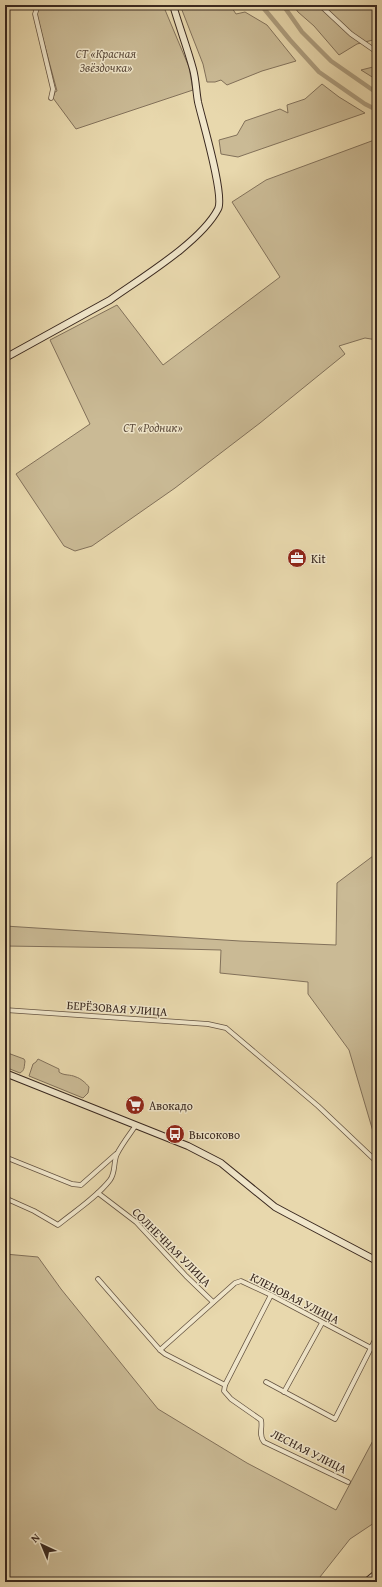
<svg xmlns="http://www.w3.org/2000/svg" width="382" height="1587" viewBox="0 0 382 1587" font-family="'Gentium Book Plus',serif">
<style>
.green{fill:#caba95;stroke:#82715a}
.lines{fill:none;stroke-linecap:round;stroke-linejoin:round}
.canal{stroke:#ac9c7d;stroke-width:4.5}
.street-casing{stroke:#655442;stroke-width:5.5}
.secondary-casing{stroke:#39281f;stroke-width:8}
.street{stroke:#f0e6ca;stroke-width:4}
.secondary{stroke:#f0e6ca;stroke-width:6}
.labels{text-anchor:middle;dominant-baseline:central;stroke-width:3;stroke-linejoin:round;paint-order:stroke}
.park-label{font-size:12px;font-style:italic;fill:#5d4c3c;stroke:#f0e6ca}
.poi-label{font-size:12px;fill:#39281f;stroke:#f0e6ca;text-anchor:start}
.street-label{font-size:12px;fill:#39281f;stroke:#f0e6ca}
</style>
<rect width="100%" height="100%" fill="#e8d8ad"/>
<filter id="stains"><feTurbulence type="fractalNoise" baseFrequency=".005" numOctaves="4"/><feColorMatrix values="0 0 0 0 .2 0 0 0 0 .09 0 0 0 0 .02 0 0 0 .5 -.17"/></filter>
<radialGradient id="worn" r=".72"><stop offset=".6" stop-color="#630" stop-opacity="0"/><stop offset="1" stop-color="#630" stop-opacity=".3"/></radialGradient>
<g class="green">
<polygon points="41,5 163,5 189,67 193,90 76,129 53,98 55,92 57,91 37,17 37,12"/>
<polygon points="180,5 230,5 236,14 245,12 267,25 296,61 262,71 227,85 221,80 215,82 207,82 203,64"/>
<polygon points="293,5 377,5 377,39 357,44 339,55 314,26 298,12"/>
<polygon points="377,66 377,80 361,70"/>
<polygon points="322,84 339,97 365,113 238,157 221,154 219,140 237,135 245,121 280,109 288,113 287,105 305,99"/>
<polygon points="377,139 377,340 365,338 339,346 345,354 260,423 175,488 92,546 75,551 64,546 16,474 90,424 50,340 117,305 163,365 280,277 232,202 266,180"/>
<polygon points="377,853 377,1145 349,1050 308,994 308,982 220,973 221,950 142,948 5,946 5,926 240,941 336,945 337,883"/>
<path d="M5,1052L24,1059L25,1061C24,1067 25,1070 20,1073L5,1067Z"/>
<path d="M38,1059L59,1069V1072C64,1076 70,1074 76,1077C80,1078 86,1083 89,1087L88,1093L83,1098L29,1076L33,1064L36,1062Z"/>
<polygon points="5,1254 38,1257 61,1289 158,1409 247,1463 336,1510 377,1433 377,1521 350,1539 316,1582 5,1582"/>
</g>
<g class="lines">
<g class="canal">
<polyline points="261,5 290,40 319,72 365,104 377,110"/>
<polyline points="283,5 302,32 331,61 377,93"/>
</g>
<g class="street-casing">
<g id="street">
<polyline points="38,5 35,14 53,89 51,98"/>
<polyline points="320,5 351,34 377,52"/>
<polyline points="5,1010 208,1024 226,1028 318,1106 377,1162"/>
<polyline points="5,1157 72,1184 81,1185 116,1154"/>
<polyline points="98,1193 136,1222 186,1276 213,1302"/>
<path d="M5,1198L34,1211L58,1225C75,1211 96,1198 110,1180C116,1172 113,1162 117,1154C122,1144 130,1134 136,1125"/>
<path d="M98,1279L160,1350L165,1354L225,1385L224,1391L231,1399L261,1420C263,1428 258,1434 264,1442L348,1482"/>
<polyline points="160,1350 235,1283 241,1281 271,1295 371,1348"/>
<polyline points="266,1382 335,1419 377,1336"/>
<polyline points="225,1385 271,1295"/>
<polyline points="284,1392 322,1323"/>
</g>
</g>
<g class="secondary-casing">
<g id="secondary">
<path d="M5,358L110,300C141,278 201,242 218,209C225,196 202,120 198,102C196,91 196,80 193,69C187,47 179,26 173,5"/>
<polyline points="5,1073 188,1146 221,1163 275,1207 288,1214 377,1261"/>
<polyline points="366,1582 377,1573"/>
</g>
</g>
<use href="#street" class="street"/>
<use href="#secondary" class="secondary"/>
</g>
<defs>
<g id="office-disc" transform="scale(1)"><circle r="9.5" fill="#8f2418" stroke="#f0e6ca"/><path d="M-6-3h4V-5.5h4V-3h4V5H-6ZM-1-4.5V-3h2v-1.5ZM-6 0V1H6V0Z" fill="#fff"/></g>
<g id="supermarket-disc" transform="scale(1)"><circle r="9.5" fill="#8f2418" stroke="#f0e6ca"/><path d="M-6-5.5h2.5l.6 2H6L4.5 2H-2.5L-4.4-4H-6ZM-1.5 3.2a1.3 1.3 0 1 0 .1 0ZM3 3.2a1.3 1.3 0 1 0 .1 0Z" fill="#fff"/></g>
<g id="bus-disc" transform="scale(1)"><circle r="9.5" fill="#8f2418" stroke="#f0e6ca"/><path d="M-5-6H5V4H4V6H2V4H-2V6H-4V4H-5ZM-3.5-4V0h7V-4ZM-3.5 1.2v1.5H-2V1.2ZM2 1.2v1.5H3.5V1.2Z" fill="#fff"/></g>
</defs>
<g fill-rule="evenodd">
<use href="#office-disc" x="297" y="558"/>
<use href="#supermarket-disc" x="135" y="1105"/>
<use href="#bus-disc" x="175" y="1134"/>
</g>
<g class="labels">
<g class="park-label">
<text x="106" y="53">СТ «Красная<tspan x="106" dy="14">Звёздочка»</tspan></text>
<text x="153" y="427">СТ «Родник»</text>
</g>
<g class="poi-label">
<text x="311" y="558">Kit</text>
<text x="149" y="1105">Авокадо</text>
<text x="189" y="1134">Высоково</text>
</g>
<g class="street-label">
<text transform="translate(117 1008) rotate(4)">БЕРЁЗОВАЯ УЛИЦА</text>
<text transform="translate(172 1247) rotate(45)">СОЛНЕЧНАЯ УЛИЦА</text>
<text transform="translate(295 1298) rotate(27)">КЛЕНОВАЯ УЛИЦА</text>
<text transform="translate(309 1451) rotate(27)">ЛЕСНАЯ УЛИЦА</text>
</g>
</g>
<rect width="382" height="1587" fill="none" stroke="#e8d8ad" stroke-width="20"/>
<rect x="6" y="6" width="370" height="1575" fill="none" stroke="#39281f" stroke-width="2"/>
<rect x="10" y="10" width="362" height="1567" fill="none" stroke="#39281f"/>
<g transform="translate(42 1545) rotate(316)" stroke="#f0e6ca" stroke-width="3" paint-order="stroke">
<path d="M0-3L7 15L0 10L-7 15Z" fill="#39281f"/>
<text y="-6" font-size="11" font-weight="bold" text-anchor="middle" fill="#39281f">N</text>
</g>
<rect width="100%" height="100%" filter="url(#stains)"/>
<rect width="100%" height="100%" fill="url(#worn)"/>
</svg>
